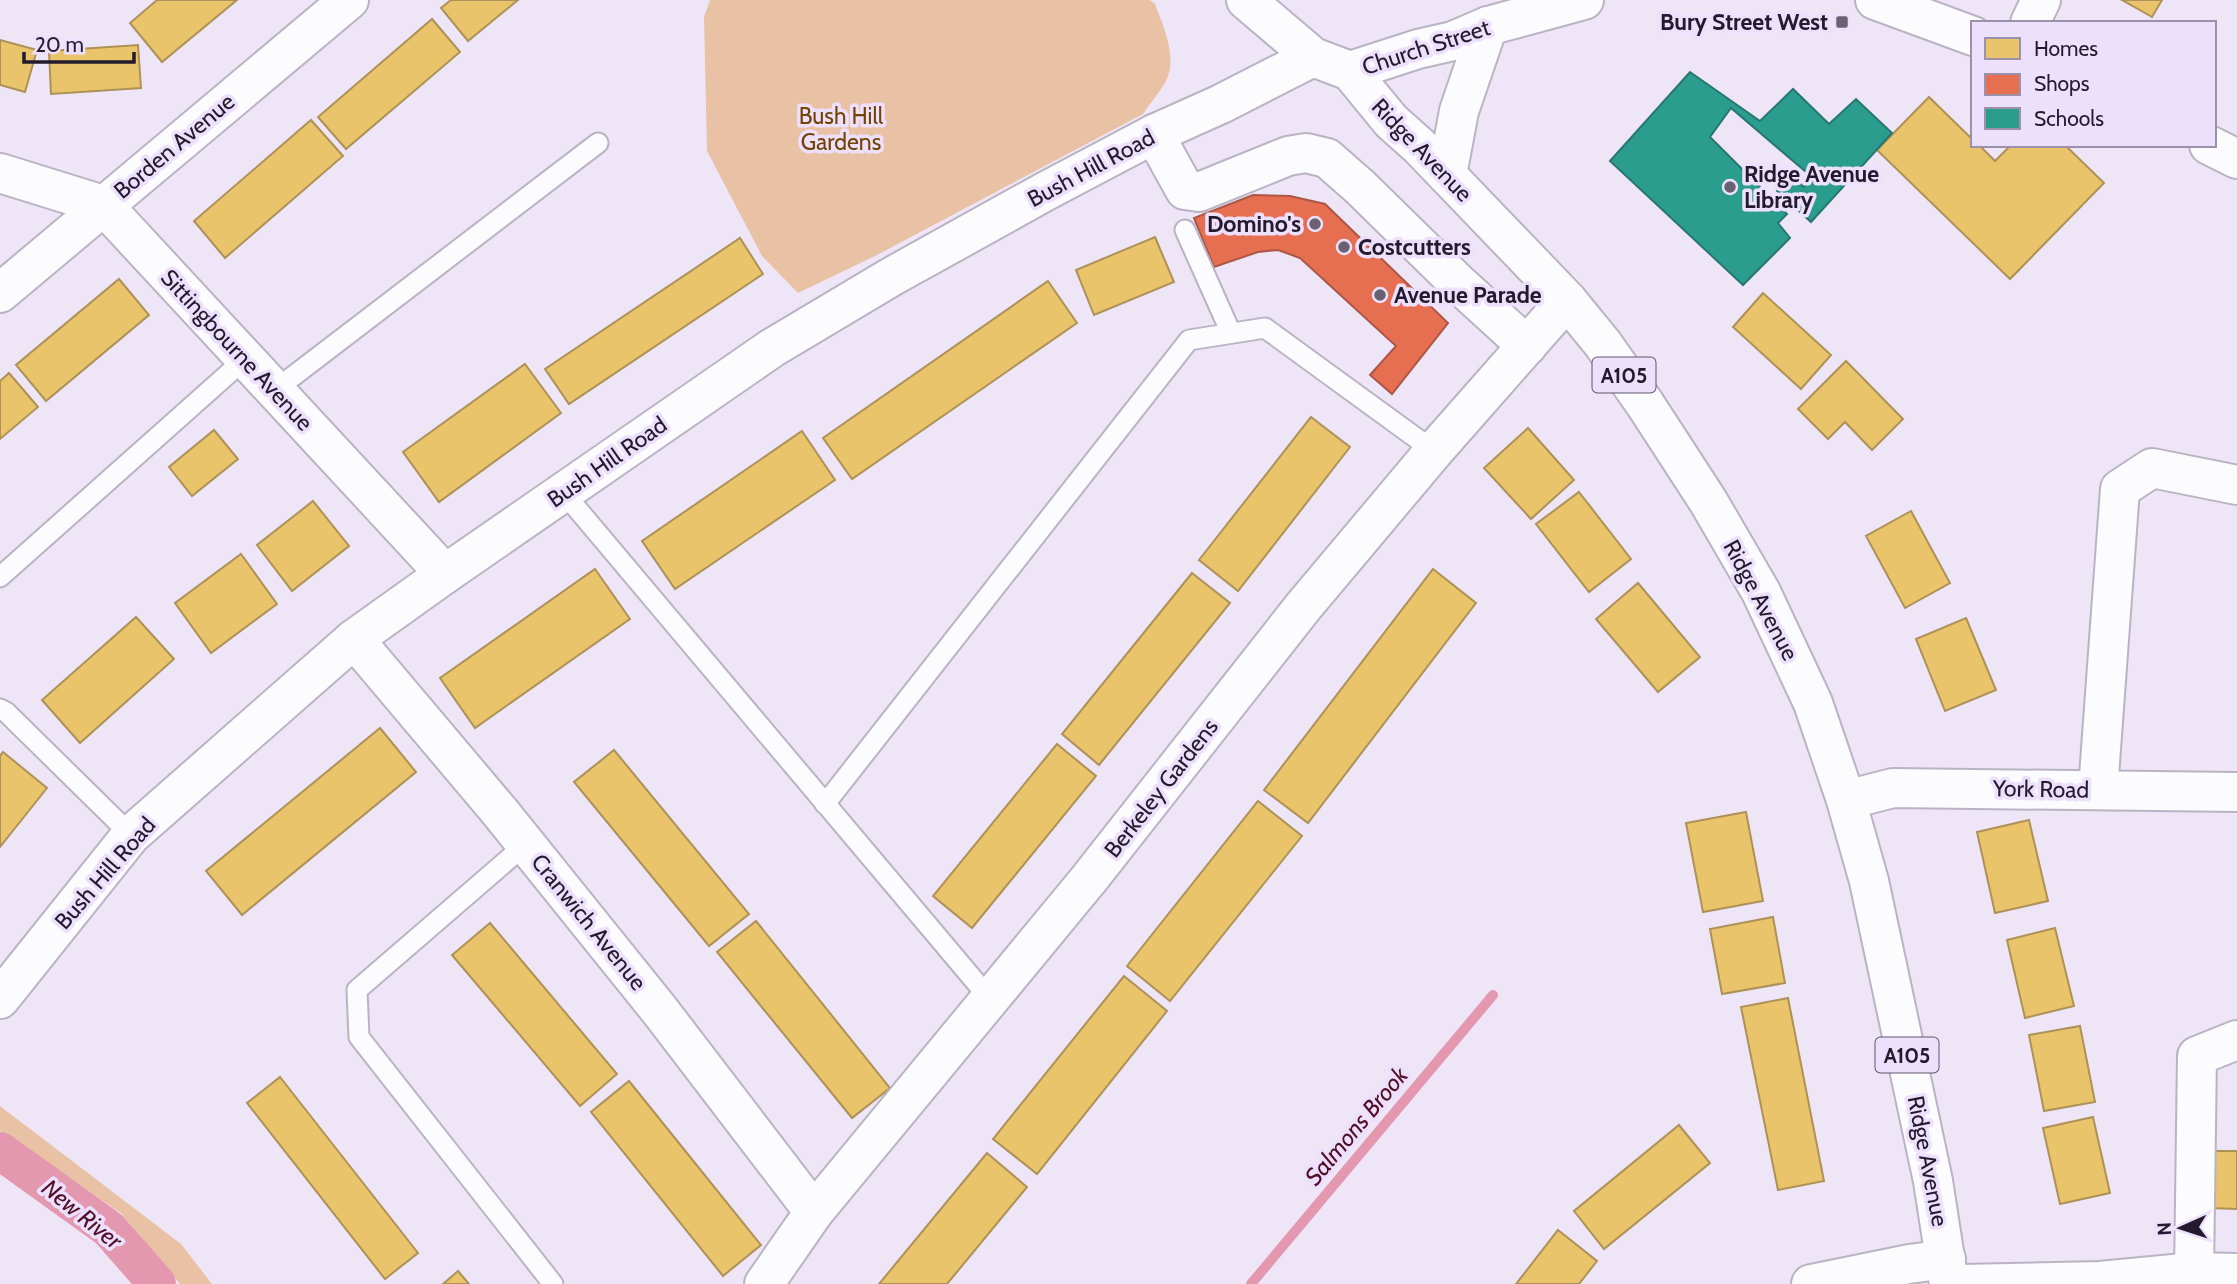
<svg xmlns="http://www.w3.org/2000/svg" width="2237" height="1284" viewBox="0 0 2237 1284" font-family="Cabin,sans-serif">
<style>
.green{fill:#e9c1a5}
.homes{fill:#e9c46a;stroke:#ae9158;stroke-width:2}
.shops{fill:#e76f51;stroke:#ac5646;stroke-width:2}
.schools{fill:#2a9d8f;stroke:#287672;stroke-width:2}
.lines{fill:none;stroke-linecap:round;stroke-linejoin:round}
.stream{stroke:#e498b0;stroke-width:10}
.canal{stroke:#e498b0;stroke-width:38}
.service-casing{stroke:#bab3c3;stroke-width:23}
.minor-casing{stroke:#bab3c3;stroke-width:42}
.tertiary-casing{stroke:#bab3c3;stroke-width:42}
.secondary-casing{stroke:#bab3c3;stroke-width:42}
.primary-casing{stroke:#bab3c3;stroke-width:42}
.service{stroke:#fcfbfe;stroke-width:19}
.minor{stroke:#fcfbfe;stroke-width:38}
.tertiary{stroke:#fcfbfe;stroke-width:38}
.secondary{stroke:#fcfbfe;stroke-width:38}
.primary{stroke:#fcfbfe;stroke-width:38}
.poi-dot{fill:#6a6274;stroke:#ede0fd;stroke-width:2.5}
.labels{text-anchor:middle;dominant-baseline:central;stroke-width:7;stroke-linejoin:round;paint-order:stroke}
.shield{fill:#ede0fd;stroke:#60566b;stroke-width:2}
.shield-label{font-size:21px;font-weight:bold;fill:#231b2d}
.poi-label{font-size:23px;font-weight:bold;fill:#231b2d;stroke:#ede0fd;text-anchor:start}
.street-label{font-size:23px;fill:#231b2d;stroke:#ede0fd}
.park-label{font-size:23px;fill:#744300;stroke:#ede0fd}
.water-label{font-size:24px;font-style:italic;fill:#521027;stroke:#ede0fd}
</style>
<rect width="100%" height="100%" fill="#eee6f7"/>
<g class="green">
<path d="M710,0H1150L1155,4C1163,26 1178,57 1166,81C1160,92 1150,103 1143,114L877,255L798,293L762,256L707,151L704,17Z"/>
<polygon points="0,1106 181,1244 212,1284 180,1284 121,1213 0,1131"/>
</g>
<g class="homes">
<polygon points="157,0 237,0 162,62 130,23"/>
<polygon points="451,0 518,0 468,41 441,8"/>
<polygon points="2122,0 2162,0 2152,17"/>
<polygon points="432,19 460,52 346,149 318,117"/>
<polygon points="0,40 37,50 25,92 0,85"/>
<polygon points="138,45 141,88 51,94 49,51"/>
<polygon points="1929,97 1973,140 1973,145 1979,145 1995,161 2011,145 2065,145 2104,183 2010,279 1877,150"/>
<polygon points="311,120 343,156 225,258 194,221"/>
<polygon points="1155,237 1174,282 1094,315 1076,270"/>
<polygon points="740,238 763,274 569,404 545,369"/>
<polygon points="119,279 149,315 46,401 16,365"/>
<polygon points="1048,281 1077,323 852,479 823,438"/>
<polygon points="1763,293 1831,355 1801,389 1733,327"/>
<polygon points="1846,361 1903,419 1872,450 1845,422 1828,439 1798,409"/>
<polygon points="525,364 561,413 439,502 403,452"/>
<polygon points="9,373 38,407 0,439 0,381"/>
<polygon points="1311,417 1350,447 1238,591 1199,560"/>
<polygon points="1528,428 1574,480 1531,519 1484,468"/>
<polygon points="214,430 238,459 192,496 169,467"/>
<polygon points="802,431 835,480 675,589 642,541"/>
<polygon points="1579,492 1631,559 1589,592 1536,524"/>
<polygon points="313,501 349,546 292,591 257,545"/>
<polygon points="1911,511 1950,583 1905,608 1866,536"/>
<polygon points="241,554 277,604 211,653 175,603"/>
<polygon points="595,569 630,619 475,728 440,678"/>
<polygon points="1433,569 1476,603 1308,823 1264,790"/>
<polygon points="1192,573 1230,603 1099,765 1062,734"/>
<polygon points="1638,583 1700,657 1658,692 1596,619"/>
<polygon points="136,617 174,659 80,743 42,700"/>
<polygon points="1966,618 1996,690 1945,711 1916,639"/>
<polygon points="380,728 416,772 242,915 206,871"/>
<polygon points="1057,744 1096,776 972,928 933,896"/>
<polygon points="614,750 749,914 709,946 574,782"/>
<polygon points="3,752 47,788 0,847 0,756"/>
<polygon points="1258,801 1302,836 1170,1001 1127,966"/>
<polygon points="1746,812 1763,901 1703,912 1686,823"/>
<polygon points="2029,820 2048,901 1995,913 1977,832"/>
<polygon points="1773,917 1785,983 1722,994 1710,929"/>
<polygon points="756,921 890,1088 852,1118 717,952"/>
<polygon points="490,923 617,1074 580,1106 452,955"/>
<polygon points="2055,928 2074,1006 2025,1018 2007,940"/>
<polygon points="1124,976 1167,1011 1037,1174 993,1139"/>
<polygon points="1788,998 1824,1181 1778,1190 1741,1007"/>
<polygon points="2080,1026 2095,1102 2044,1111 2029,1035"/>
<polygon points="280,1077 418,1253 385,1279 247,1103"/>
<polygon points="629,1081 761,1245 723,1276 591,1112"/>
<polygon points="2093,1117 2110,1193 2060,1204 2043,1128"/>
<polygon points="1679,1125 1710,1163 1604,1249 1574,1211"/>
<polygon points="2208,1151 2237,1151 2237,1209 2208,1208"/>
<polygon points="987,1153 1027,1187 947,1284 879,1284"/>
<polygon points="1558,1230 1597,1261 1579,1284 1516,1284"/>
<polygon points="458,1271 469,1284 443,1284"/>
</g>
<polygon class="shops" points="1253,195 1290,196 1325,204 1448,323 1392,394 1370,375 1396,346 1300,258 1278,250 1258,252 1214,267 1194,218"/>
<polygon class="schools" points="1690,72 1760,121 1793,89 1829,124 1856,99 1892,133 1811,222 1777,191 1794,171 1803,187 1813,178 1731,108 1710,137 1787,214 1778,223 1790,238 1743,285 1610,161"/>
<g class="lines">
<polyline class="stream" points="1251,1284 1493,995"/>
<polyline class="canal" points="0,1151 109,1229 157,1284"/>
<g class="service-casing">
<g id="service">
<polyline points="1185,230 1231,333"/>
<polyline points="275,390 598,143"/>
<polyline points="563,492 990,999"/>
<polyline points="0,577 246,358"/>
<polyline points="0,709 6,712 131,835"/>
<polyline points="825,804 1189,340 1265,328 1434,451"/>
<polyline points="526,844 357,990 359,1037 553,1284"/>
</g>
</g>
<g class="minor-casing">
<g id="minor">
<polyline points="2030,23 2041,0"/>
<polyline points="1154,134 1185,190 1199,192 1288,156 1306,153 1327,158 1360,187 1458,283 1527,346"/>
<polyline points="0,173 103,205 445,574"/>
<polyline points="0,293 349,0"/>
<polyline points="354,639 500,812 661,1012 814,1212"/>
<polyline points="2098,790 2120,489 2152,468 2237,485"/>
<polyline points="1846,800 1893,788 2237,792"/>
<polyline points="2194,1272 2197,1056 2237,1040"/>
<polyline points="764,1284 814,1212 1089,879 1303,607 1434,451 1567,300"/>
<polyline points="1811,1284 1909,1264 1946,1259"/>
<polyline points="1960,1284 2100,1281 2194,1272 2237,1273"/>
</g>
</g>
<g class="tertiary-casing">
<polyline id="tertiary" points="0,999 131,835 354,639 445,574 772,348 891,277 1046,191 1154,134 1221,104 1313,57"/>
</g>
<g class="secondary-casing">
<g id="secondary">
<polyline points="1875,0 1973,36"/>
<polyline points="1350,71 1418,49 1453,41 1488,26 1584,0"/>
<polyline points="2209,145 2237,159"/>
<polyline points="1447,175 1459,111 1488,26"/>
</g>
</g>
<g class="primary-casing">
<polyline id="primary" points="1246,0 1313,57 1350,71 1391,121 1419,146 1567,300 1603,344 1645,404 1708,501 1761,592 1813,703 1846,800 1869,881 1933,1181 1949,1284"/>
</g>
<use href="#service" class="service"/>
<use href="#minor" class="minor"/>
<use href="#tertiary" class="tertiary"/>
<use href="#secondary" class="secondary"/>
<use href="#primary" class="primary"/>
</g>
<g class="poi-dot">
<rect x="1835" y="15" width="14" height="14" rx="3.5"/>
<circle cx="1730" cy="187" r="7"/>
<circle cx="1315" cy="224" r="7"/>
<circle cx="1344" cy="247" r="7"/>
<circle cx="1380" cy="295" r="7"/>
</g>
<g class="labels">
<g class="shield">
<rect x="1592.5" y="357.5" width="63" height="35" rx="5"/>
<rect x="1875.5" y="1037.5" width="63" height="35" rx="5"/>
</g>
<g class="shield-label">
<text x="1624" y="375">A105</text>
<text x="1907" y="1055">A105</text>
</g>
<g class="poi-label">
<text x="1828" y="22" text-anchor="end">Bury Street West</text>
<text x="1744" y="174">Ridge Avenue<tspan x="1744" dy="26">Library</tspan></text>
<text x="1301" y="224" text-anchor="end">Domino's</text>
<text x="1358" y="247">Costcutters</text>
<text x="1394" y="295">Avenue Parade</text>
</g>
<g class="street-label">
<text transform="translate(1426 47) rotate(-18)">Church Street</text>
<text transform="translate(174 146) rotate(-40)">Borden Avenue</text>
<text transform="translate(1422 150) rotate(46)">Ridge Avenue</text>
<text transform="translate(1091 168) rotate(-28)">Bush Hill Road</text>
<text transform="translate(237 350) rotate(47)">Sittingbourne Avenue</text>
<text transform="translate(607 462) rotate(-35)">Bush Hill Road</text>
<text transform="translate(1761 600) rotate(62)">Ridge Avenue</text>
<text transform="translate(1161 788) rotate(-52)">Berkeley Gardens</text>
<text transform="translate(2041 789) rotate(1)">York Road</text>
<text transform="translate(105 873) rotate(-49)">Bush Hill Road</text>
<text transform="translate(589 922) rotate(51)">Cranwich Avenue</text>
<text transform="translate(1928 1161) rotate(79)">Ridge Avenue</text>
</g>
<g class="park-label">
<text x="841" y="116">Bush Hill<tspan x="841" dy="26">Gardens</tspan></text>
</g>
<g class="water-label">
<text transform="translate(1356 1126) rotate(-50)">Salmons Brook</text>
<text transform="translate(82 1214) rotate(39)">New River</text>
</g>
</g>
<rect x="1971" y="21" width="245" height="126" fill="#ede0fd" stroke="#9c91aa" stroke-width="2"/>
<rect x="1985" y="38" width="35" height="21" fill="#e9c46a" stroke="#9c91aa" stroke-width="2"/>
<text x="2034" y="56" font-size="21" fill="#231b2d">Homes</text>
<rect x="1985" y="74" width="35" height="21" fill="#e76f51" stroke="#9c91aa" stroke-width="2"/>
<text x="2034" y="91" font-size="21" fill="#231b2d">Shops</text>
<rect x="1985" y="108" width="35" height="21" fill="#2a9d8f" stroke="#9c91aa" stroke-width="2"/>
<text x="2034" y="126" font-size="21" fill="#231b2d">Schools</text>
<g transform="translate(2181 1228) rotate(267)" stroke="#ede0fd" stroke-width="5" paint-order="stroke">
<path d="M0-5L12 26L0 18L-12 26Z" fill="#231b2d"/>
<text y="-10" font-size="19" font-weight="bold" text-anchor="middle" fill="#231b2d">N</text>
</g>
<path d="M24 52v10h110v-10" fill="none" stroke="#231b2d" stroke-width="3.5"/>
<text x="35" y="52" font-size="21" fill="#231b2d" stroke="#ede0fd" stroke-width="5" paint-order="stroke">20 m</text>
</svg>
